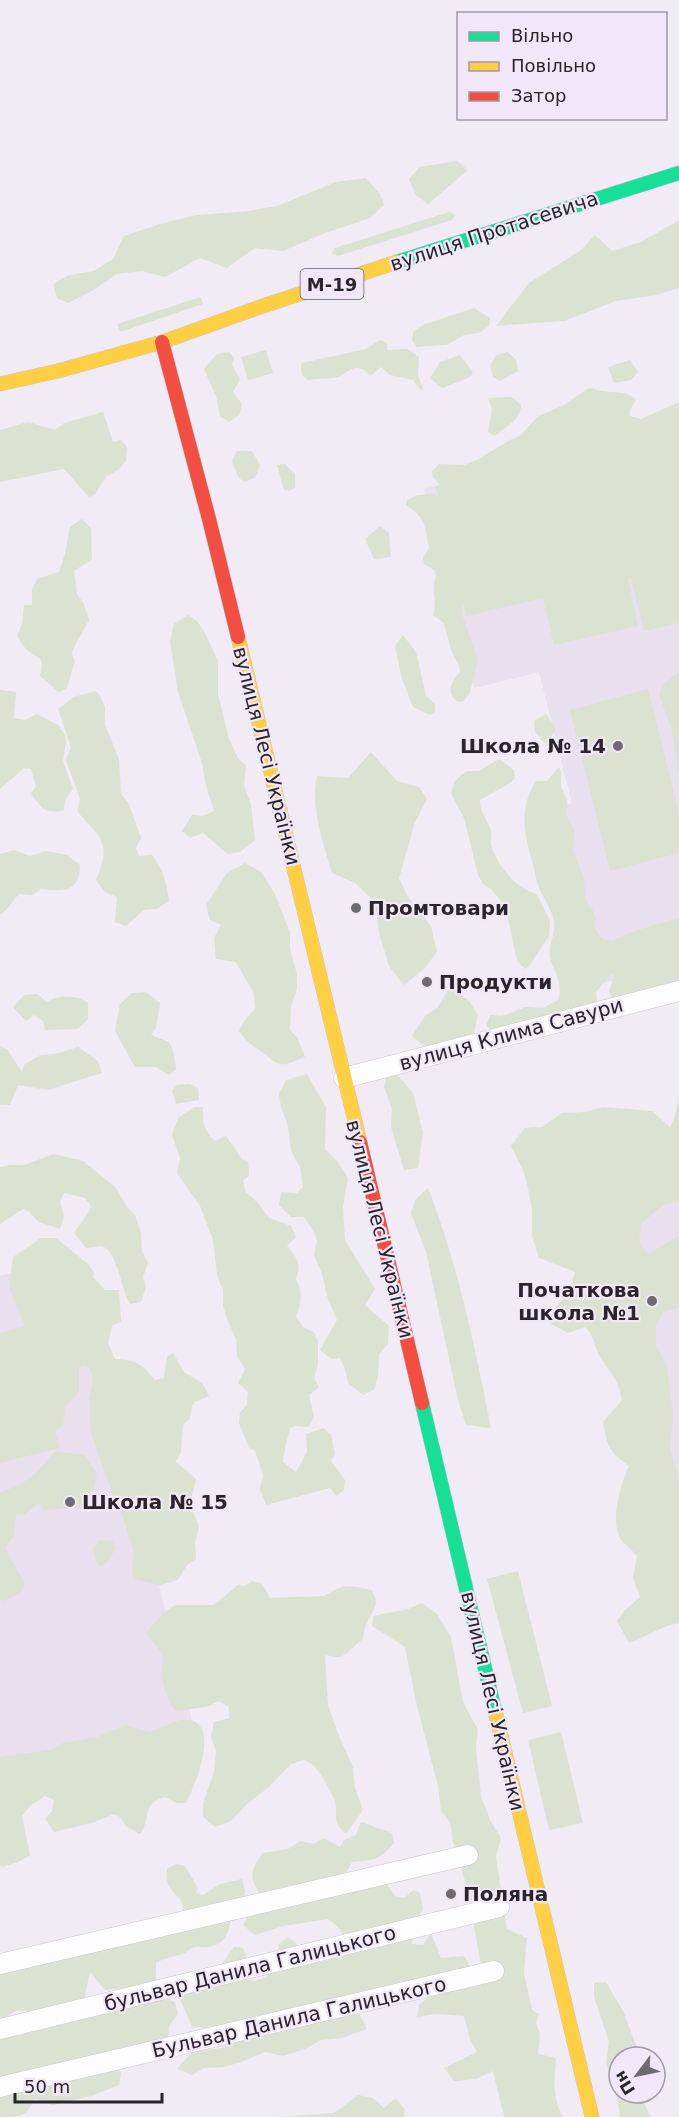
<svg xmlns="http://www.w3.org/2000/svg" width="679" height="2117" viewBox="0 0 679 2117" font-family="'DejaVu Sans',sans-serif">
<style>
.education{fill:#e8dfef}
.green{fill:#dbe2d1}
.lines{fill:none;stroke-linecap:round;stroke-linejoin:round}
.street-casing{stroke:#cbc7cf;stroke-width:21}
.fast-casing{stroke:#cbc7cf;stroke-width:15}
.slow-casing{stroke:#cbc7cf;stroke-width:15}
.jam-casing{stroke:#cbc7cf;stroke-width:15}
.street{stroke:#fdfcfe;stroke-width:20}
.fast{stroke:#16e098;stroke-width:14}
.slow{stroke:#ffcf43;stroke-width:14}
.jam{stroke:#f24e42;stroke-width:14}
.poi-dot{fill:#6e6a72;stroke:#f1e7f9;stroke-width:2}
.labels{text-anchor:middle;dominant-baseline:central;stroke-width:4.5;stroke-linejoin:round;paint-order:stroke}
.shield{fill:#f1e7f9;stroke:#645f69;stroke-width:1.5}
.shield-label{font-size:18px;font-weight:bold;fill:#28252b}
.street-label{font-size:20px;fill:#28252b;stroke:#f1e7f9}
.poi-label{font-size:20px;font-weight:bold;fill:#28252b;stroke:#f1e7f9;text-anchor:start}
</style>
<rect width="100%" height="100%" fill="#f0ebf5"/>
<g class="education">
<polygon points="679,425 679,964 582,988 537,812 572,803 539,672 474,688 424,489"/>
<polygon points="679,1178 679,1516 598,1198"/>
<polygon points="79,1256 194,1729 0,1776 0,1276"/>
</g>
<g class="green">
<polygon points="457,161 468,170 428,204 416,195 409,179 420,167"/>
<polygon points="366,178 380,194 384,205 370,218 325,233 283,251 255,248 227,268 200,258 165,277 142,271 117,274 92,291 68,303 57,298 53,284 69,275 94,271 113,259 124,236 160,224 197,215 249,211 277,206 336,182"/>
<polygon points="449,212 455,215 452,220 338,256 332,253 335,248"/>
<polygon points="679,220 679,288 657,295 616,301 564,321 496,326 529,283 581,250 595,235 612,251 641,242"/>
<polygon points="201,297 203,304 120,332 117,324"/>
<polygon points="474,308 490,318 489,326 479,333 464,335 447,345 416,347 412,340 413,332 423,325"/>
<path d="M380,340L387,343V350L407,349L419,357L418,376L424,390L420,389L413,380L390,375L381,367L373,374L370,375C352,358 349,376 334,378C325,379 317,378 308,380L302,375L301,367L302,363L366,349Z"/>
<polygon points="266,350 273,373 248,380 241,357"/>
<polygon points="229,352 234,358 232,365 240,379 233,392 242,404 239,415 229,422 220,416 216,396 204,369 217,354"/>
<polygon points="508,352 516,360 518,371 500,381 493,377 490,366 496,355"/>
<polygon points="460,355 473,373 468,378 442,388 430,378 440,362"/>
<polygon points="630,360 638,372 631,380 614,383 608,367"/>
<path d="M592,388C609,396 624,387 636,400L630,410V416L641,419L679,402V623L644,631L631,578L628,579L638,626L554,645L543,598L467,616L462,600L463,617L478,660L470,692L464,701L458,702C445,693 451,682 460,672L459,666L451,650L444,623L433,615C438,599 430,592 436,576L434,570L424,564L423,558L429,548C424,525 427,519 406,505L407,500L418,495L435,494L438,499L436,487L440,485L433,477L432,471L439,464L464,465L475,461L510,440L520,436L537,417L564,405L587,389Z"/>
<path d="M512,397L521,405C520,422 506,425 495,436L488,432L492,410L488,398Z"/>
<polygon points="103,412 113,442 121,440 127,447 126,461 119,469 106,477 95,494 89,497 64,469 0,482 0,430 28,422 55,430 64,423"/>
<polygon points="237,451 252,451 260,465 255,478 244,482 238,477 232,461"/>
<polygon points="285,464 295,474 295,488 289,491 284,490 277,465"/>
<path d="M82,519L91,528L92,559L74,571L77,594L84,604L89,620L73,649L72,654L75,661L67,688L59,692L40,676C46,653 37,660 26,649C23,646 20,640 17,636L22,624L24,605H32V590L37,579L59,572L65,554L70,527Z"/>
<polygon points="380,526 389,533 391,557 374,559 365,539"/>
<polygon points="188,615 197,621 205,633 218,661 218,694 229,739 238,758 246,766 244,785 251,805 255,840 240,852 228,854 203,833 190,838 182,831 192,815 202,816 214,811 206,786 202,763 178,692 170,641 174,624"/>
<polygon points="403,635 416,652 426,696 435,704 435,712 430,715 413,707 402,679 395,646"/>
<polygon points="679,673 679,777 672,731 659,694 663,684"/>
<polygon points="648,689 679,813 679,853 610,871 570,710"/>
<path d="M0,690L16,692L14,718L25,720L37,714L58,725L65,735L66,742L63,761L73,789L65,800L64,810C45,815 42,808 31,794L36,786L31,769L24,768L0,789Z"/>
<path d="M95,691L99,694L105,707V725L119,759L121,794L129,804L141,838L136,848L139,856L152,855C163,868 167,885 169,901L156,909L144,910L126,926L115,922L117,897L105,892L96,880C112,841 101,839 77,811L80,799L66,760L71,747L58,709L74,697Z"/>
<polygon points="546,714 556,729 546,744 535,732 534,721"/>
<path d="M371,752L397,781L419,787L427,799L415,822L399,878L408,897L431,926L437,952L424,969L404,985L389,966L379,933L375,902L355,883L332,873C323,842 310,807 317,776L348,778Z"/>
<path d="M499,759L514,770L515,778L510,783L480,800C479,812 488,820 491,831C492,836 490,840 491,845C498,866 515,888 537,894L550,921L549,936L529,966L525,969L517,961L507,913L501,901L491,889L483,884L478,875L464,818L451,793L455,781L466,771H479Z"/>
<path d="M559,767L561,772V786L567,800L566,813L575,833L573,850L584,878L585,894L588,906L592,909L596,917L594,927L602,939L612,941C632,930 656,925 679,918V995L613,999L609,992L614,974H611L596,992L597,1004L497,1035L486,1026L490,1015L502,1016L526,1007L543,1008L558,1000C564,982 554,974 550,957C548,946 556,933 554,921C551,908 544,899 539,888C536,881 535,872 533,865C525,836 518,809 536,781H547Z"/>
<path d="M14,850L30,856L46,851L67,855L80,865C80,892 63,892 41,889L32,895L19,894C12,901 7,911 0,915V854Z"/>
<path d="M245,863L261,872L275,894L290,932V949L297,974V989L291,1007L290,1030L297,1037L305,1057C277,1069 281,1066 259,1050C250,1044 245,1040 239,1031L245,1020L255,1009L254,994L236,962L216,959L214,938L221,925L210,920L206,905L227,873Z"/>
<polygon points="450,986 469,1001 478,1015 473,1036 428,1050 412,1036 425,1016 438,1007"/>
<polygon points="146,992 160,1003 156,1028 151,1035 169,1042 173,1050 176,1069 169,1075 155,1067 135,1067 115,1031 120,1004 132,993"/>
<path d="M38,994L46,1002C60,995 75,994 88,1003V1019L78,1029L45,1030L43,1021L34,1015L26,1021L13,1007L24,995Z"/>
<polygon points="0,1047 7,1049 22,1072 24,1065 40,1055 55,1054 78,1047 98,1061 102,1073 48,1090 18,1085 10,1105 0,1105"/>
<polygon points="307,1074 326,1107 325,1149 337,1161 348,1178 343,1207 345,1240 375,1289 365,1305 389,1326 388,1344 379,1354 378,1375 375,1389 363,1395 348,1383 345,1369 340,1358 331,1359 320,1350 337,1320 328,1299 322,1274 314,1255 317,1241 314,1232 304,1217 291,1217 279,1205 281,1192 297,1193 303,1187 300,1167 291,1151 288,1126 281,1107 279,1094 286,1080"/>
<polygon points="387,1075 397,1075 413,1093 423,1133 418,1168 404,1170 391,1127 392,1109 384,1087"/>
<polygon points="190,1084 198,1088 199,1100 176,1104 172,1091 177,1085"/>
<path d="M679,1097V1202L663,1205L641,1224L639,1242L648,1254L679,1236V1308L663,1312L656,1325V1345L667,1366L673,1414L670,1449L679,1479V1623C660,1626 647,1637 629,1643L617,1621L624,1611L640,1597L633,1578L637,1556C632,1550 624,1544 620,1538C610,1521 621,1483 629,1466C609,1452 607,1446 603,1422L622,1400C618,1376 608,1372 598,1353C593,1343 594,1334 585,1327L568,1333L551,1324L555,1307L568,1294L575,1272L539,1258L532,1236V1210L528,1188L523,1170L511,1146L525,1128L542,1127L562,1113L585,1112L603,1107L652,1111L670,1127L675,1116Z"/>
<path d="M194,1107H203C202,1122 204,1131 215,1141L226,1136L242,1159L248,1161L249,1175L243,1181L245,1191L259,1204L269,1218L291,1226L296,1237L287,1246C297,1257 302,1264 296,1279C303,1292 301,1303 296,1317L303,1327L314,1332L318,1341V1365L314,1378L319,1387L309,1395L314,1417L309,1427L295,1426L290,1428C287,1439 284,1451 283,1462L296,1472L307,1452L306,1434L324,1428L331,1435L335,1454L331,1461L345,1480L344,1490L336,1496L330,1488L266,1505L260,1489L263,1475L255,1451L249,1448L239,1423L240,1412L247,1405L248,1392L238,1383L245,1369L237,1356L236,1339L227,1319L223,1305V1290L217,1275L213,1240L200,1206L177,1173L180,1158L172,1135L178,1118Z"/>
<path d="M54,1154L83,1161L115,1187L128,1208L135,1215L141,1233L142,1251L148,1263L143,1277L146,1287L141,1302L130,1304C121,1290 117,1248 101,1246C96,1246 91,1248 86,1248L74,1233L89,1212L91,1206L85,1198L64,1193L60,1202L64,1216L60,1229L39,1222L29,1212L23,1209L0,1224V1167L11,1165H24Z"/>
<path d="M428,1188C458,1265 475,1347 491,1428L466,1425L458,1400L426,1252L411,1213L415,1200Z"/>
<path d="M41,1238H56L88,1264L94,1273L93,1277L105,1290H119L121,1321L112,1326L108,1343L115,1359C137,1360 142,1364 155,1380L164,1378L167,1357L173,1353L184,1372L203,1384L209,1396L195,1402L192,1406L190,1418L183,1425L181,1452L176,1462L196,1479L190,1504L199,1526L195,1543L196,1559L187,1565L178,1580L160,1585L137,1580L132,1573L134,1553L123,1517L116,1504L91,1433L89,1399L93,1380L90,1368L82,1366L79,1369V1392L65,1407L63,1426L55,1430L59,1448L0,1463V1333L25,1326L9,1287L13,1257Z"/>
<path d="M55,1451L84,1455L97,1474L93,1494L82,1507L45,1510L38,1503L24,1515L16,1514L14,1535L5,1548L25,1584L20,1593L4,1601L0,1599V1492C28,1484 37,1473 55,1451Z"/>
<polygon points="99,1540 112,1541 116,1548 108,1561 101,1567 96,1562 93,1549"/>
<polygon points="518,1571 552,1706 523,1713 487,1579"/>
<path d="M252,1581L262,1584L270,1598L324,1596L343,1586L358,1587L372,1590C379,1606 376,1604 369,1619C365,1625 364,1632 363,1639C346,1651 348,1661 325,1655L328,1705L339,1736L353,1767L355,1788L363,1810L346,1834C329,1820 340,1814 334,1799C332,1792 318,1769 313,1765C311,1763 307,1762 304,1760L291,1764L269,1787L247,1804L231,1821L215,1827L203,1817V1803L214,1772L216,1751L211,1737L214,1722L230,1718L228,1706L219,1701L206,1707L175,1711C164,1693 160,1677 163,1655L146,1633L162,1614L175,1605H214L238,1585L245,1586Z"/>
<path d="M422,1603L437,1614L451,1637L463,1702L478,1730L476,1748L481,1796L490,1820L501,1838L496,1857L507,1929L527,1938L524,1973L532,2010L539,2014L536,2023L540,2034L538,2054L556,2058C554,2081 552,2097 563,2117H504L493,2071L476,2079L454,2081L444,2068L477,2052L470,2039L464,2016L435,2014L417,2017L419,2005L436,1991H454L481,1985L482,1970L466,1884L453,1842L450,1822L441,1811L438,1786L417,1706L405,1647L372,1626L373,1616L408,1609Z"/>
<path d="M180,1720C184,1720 191,1720 195,1722C217,1733 194,1788 186,1803H177L165,1797C140,1804 152,1818 140,1834L126,1826L120,1817L114,1814L92,1823L54,1832L45,1819L52,1811L54,1800L45,1796L31,1805L22,1816L30,1855L18,1862L2,1867L0,1865V1757L50,1750L63,1743L98,1737L125,1725L150,1732Z"/>
<polygon points="561,1732 583,1823 549,1830 528,1740"/>
<path d="M361,1822L392,1833L394,1843C380,1860 373,1861 352,1862L343,1878L386,1883L395,1896L404,1898L414,1890L420,1893L423,1909L413,1927L412,1944L423,1945L431,1933L441,1958L464,1956L472,1969L210,2037L202,2027H192L178,1994L219,1968L234,1947L243,1948L249,1963L247,1980L255,1981L266,1977L277,1956L279,1944L288,1937L296,1943L300,1961C316,1965 326,1962 341,1955C345,1935 345,1932 328,1919L283,1926L255,1935L243,1925L259,1893C249,1877 251,1868 263,1853L288,1849L300,1841L314,1844L324,1838L340,1847L344,1840L356,1835Z"/>
<path d="M176,1864L185,1866L198,1888L196,1893L203,1895L220,1884L242,1879L245,1891L244,1901L232,1907C230,1925 230,1944 208,1947C204,1948 199,1946 194,1947C190,1948 187,1953 182,1954C172,1958 168,1956 156,1963V1981L147,1986L105,1990L90,1972L84,2000L47,2013L17,2010L0,2020V1962L183,1913L182,1902C172,1889 165,1887 167,1869Z"/>
<polygon points="606,1982 624,2013 635,2043 643,2057 619,2057 619,2093 642,2093 644,2103 651,2117 620,2117 617,2098 606,2062 609,2042 594,1997 594,1983"/>
<polygon points="159,1995 175,2002 178,2014 169,2026 168,2043 0,2088 0,2040 9,2035 19,2036 67,2019 82,2015 93,2016 108,2009"/>
<polygon points="341,2014 360,2015 367,2029 342,2038 321,2040 305,2049 283,2056 265,2052 241,2062 224,2067 204,2068 192,2075 177,2069 192,2052 221,2048 262,2030 306,2018 325,2021"/>
<path d="M118,2065L121,2074L119,2085L91,2096L53,2105L35,2099C26,2117 21,2117 0,2117V2095L14,2090H40L50,2083Z"/>
<polygon points="358,2095 373,2098 384,2108 396,2098 405,2110 404,2117 278,2117 334,2113"/>
</g>
<g class="lines">
<g class="street-casing">
<g id="street">
<polyline points="344,1078 679,991"/>
<polyline points="0,1964 468,1855"/>
<polyline points="0,2029 499,1907"/>
<polyline points="0,2087 494,1971"/>
</g>
</g>
<g class="fast-casing">
<g id="fast">
<polyline points="397,262 679,173"/>
<polyline points="422,1403 496,1715"/>
</g>
</g>
<g class="slow-casing">
<g id="slow">
<polyline points="0,384 58,371 162,342 260,307 397,262"/>
<polyline points="238,637 360,1142"/>
<polyline points="496,1715 592,2117"/>
</g>
</g>
<g class="jam-casing">
<g id="jam">
<polyline points="162,342 209,519 238,637"/>
<polyline points="360,1142 422,1403"/>
</g>
</g>
<use href="#street" class="street"/>
<use href="#fast" class="fast"/>
<use href="#slow" class="slow"/>
<use href="#jam" class="jam"/>
</g>
<g class="poi-dot">
<circle cx="618" cy="746" r="6"/>
<circle cx="356" cy="908" r="6"/>
<circle cx="427" cy="982" r="6"/>
<circle cx="652" cy="1301" r="6"/>
<circle cx="70" cy="1502" r="6"/>
<circle cx="451" cy="1894" r="6"/>
</g>
<g class="labels">
<rect class="shield" x="300.5" y="269" width="63" height="30" rx="4.5"/>
<g class="shield-label">
<text x="332" y="284">М-19</text>
</g>
<g class="street-label">
<text transform="translate(494 231) rotate(-18)">вулиця Протасевича</text>
<text transform="translate(267 756) rotate(76)">вулиця Лесі Українки</text>
<text transform="translate(511 1034) rotate(-15)">вулиця Клима Савури</text>
<text transform="translate(380 1229) rotate(76)">вулиця Лесі Українки</text>
<text transform="translate(493 1701) rotate(77)">вулиця Лесі Українки</text>
<text transform="translate(250 1968) rotate(-14)">бульвар Данила Галицького</text>
<text transform="translate(299 2017) rotate(-13)">Бульвар Данила Галицького</text>
</g>
<g class="poi-label">
<text x="606" y="746" text-anchor="end">Школа № 14</text>
<text x="368" y="908">Промтовари</text>
<text x="439" y="982">Продукти</text>
<text x="640" y="1290" text-anchor="end">Початкова<tspan x="640" dy="23">школа №1</tspan></text>
<text x="82" y="1502">Школа № 15</text>
<text x="463" y="1894">Поляна</text>
</g>
</g>
<rect x="457" y="12" width="210" height="108" fill="#f1e7f9" stroke="#a199a7" stroke-width="1.5"/>
<rect x="469" y="32" width="30" height="9" fill="#16e098" stroke="#a199a7" stroke-width="1.5"/>
<text x="511" y="42" font-size="18" fill="#28252b">Вільно</text>
<rect x="469" y="62" width="30" height="9" fill="#ffcf43" stroke="#a199a7" stroke-width="1.5"/>
<text x="511" y="72" font-size="18" fill="#28252b">Повільно</text>
<rect x="469" y="92" width="30" height="9" fill="#f24e42" stroke="#a199a7" stroke-width="1.5"/>
<text x="511" y="102" font-size="18" fill="#28252b">Затор</text>
<g transform="translate(637 2075) rotate(238)"><circle r="28" fill="#f1e7f9" stroke="#a199a7" stroke-width="1.5"/>
<path d="M0-4.5L10 22L0 15L-10 22Z" fill="#6e6a72"/>
<text y="-9" font-size="16" font-weight="bold" text-anchor="middle" fill="#28252b">Пн</text>
</g>
<path d="M15 2093v9h147v-9" fill="none" stroke="#28252b" stroke-width="3"/>
<text x="24" y="2093" font-size="18" fill="#28252b" stroke="#f1e7f9" stroke-width="4.5" paint-order="stroke">50 m</text>
</svg>
